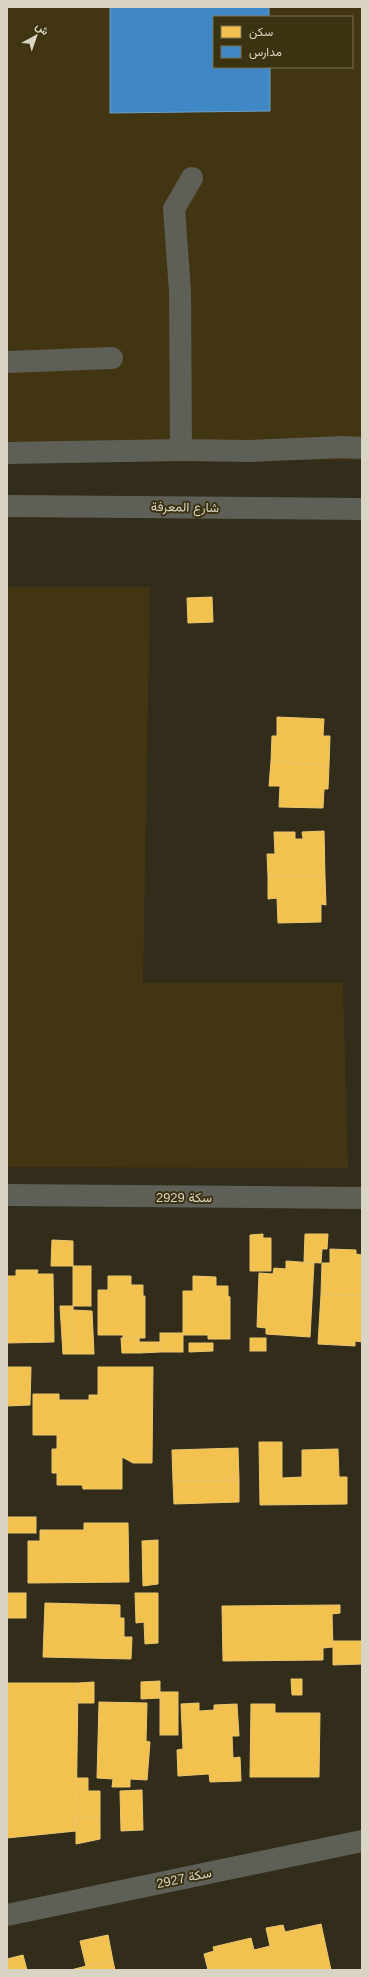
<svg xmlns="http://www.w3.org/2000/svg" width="369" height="1977" viewBox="0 0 369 1977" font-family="Arial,Vazirmatn,sans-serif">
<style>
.built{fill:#413611;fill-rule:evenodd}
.homes{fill:#f2c14e;stroke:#ebc771}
.schools{fill:#3f88c5;stroke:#6e9fc4}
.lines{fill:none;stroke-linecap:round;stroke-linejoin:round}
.minor{stroke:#5e5f56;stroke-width:22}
.labels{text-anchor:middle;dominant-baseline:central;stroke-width:4;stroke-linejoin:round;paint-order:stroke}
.street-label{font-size:13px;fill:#dad5c3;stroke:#3b3212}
</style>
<rect width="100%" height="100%" fill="#322d1b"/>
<g class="built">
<path d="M7,7H362V460H7ZM214,17H352V67H214Z"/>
<polygon points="7,587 150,587 143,983 343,983 348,1168 7,1167"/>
</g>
<g class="homes">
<polygon points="212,597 213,622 188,623 187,598"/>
<polygon points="277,717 324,719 323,736 330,736 329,766 271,761 272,736 277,736"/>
<polygon points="271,761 329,766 328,789 324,789 323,808 279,807 280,786 269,786"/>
<polygon points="324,831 325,877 268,877 267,854 275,854 274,832 295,832 295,839 303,839 302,832"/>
<polygon points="268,877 325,877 326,905 321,904 321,922 278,923 277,898 268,899"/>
<polygon points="263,1234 263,1238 271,1238 271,1271 250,1271 250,1235"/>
<polygon points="305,1234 328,1234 327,1249 322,1249 321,1263 304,1262"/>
<polygon points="52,1240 73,1241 73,1266 51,1266"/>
<polygon points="330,1249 356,1250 356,1254 362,1255 362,1296 321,1294 322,1263 330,1263"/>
<polygon points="286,1261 314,1263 310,1337 266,1334 266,1328 257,1327 259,1273 273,1274 274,1268 286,1269"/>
<rect x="73" y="1266" width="18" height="40"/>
<polygon points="16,1270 38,1270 37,1274 53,1274 54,1342 7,1343 7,1276 16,1276"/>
<polygon points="108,1276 131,1276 131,1285 143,1285 143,1296 145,1296 145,1338 123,1338 123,1335 98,1335 98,1290 108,1290"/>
<polygon points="193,1276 216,1277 216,1286 228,1286 228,1296 230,1297 230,1339 208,1339 208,1335 183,1335 183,1291 193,1291"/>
<polygon points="321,1294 362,1296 362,1342 355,1341 355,1346 318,1344"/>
<polygon points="60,1306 73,1306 74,1354 63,1354"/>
<polygon points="73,1310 92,1311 94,1354 74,1354"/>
<rect x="160" y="1333" width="23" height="19"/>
<polygon points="121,1338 139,1338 140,1353 122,1353"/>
<rect x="250" y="1338" width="16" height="13"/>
<polygon points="140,1342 160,1342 160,1352 140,1353"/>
<polygon points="189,1343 213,1343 213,1351 189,1352"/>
<polygon points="7,1367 31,1367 30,1405 7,1406"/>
<polygon points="98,1367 153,1367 152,1463 133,1463 122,1457 122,1489 83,1489 82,1485 57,1485 57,1473 52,1473 52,1449 57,1449 57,1435 33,1435 33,1394 59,1394 59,1400 89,1400 89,1395 98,1395"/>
<polygon points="259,1442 282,1442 282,1478 302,1477 302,1450 338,1449 339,1477 347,1477 347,1504 260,1505"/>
<polygon points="238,1448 239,1480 173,1481 172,1450"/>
<polygon points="239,1480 239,1502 174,1504 173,1481"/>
<rect x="7" y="1517" width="29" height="16"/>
<polygon points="84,1523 128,1523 129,1582 28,1583 28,1541 40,1541 40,1530 84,1530"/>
<polygon points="158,1540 158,1584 143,1586 142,1541"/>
<rect x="7" y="1593" width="19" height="25"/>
<polygon points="135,1593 158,1593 158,1643 145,1644 144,1622 136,1623"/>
<polygon points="45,1603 120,1605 120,1618 124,1618 124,1637 132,1637 131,1659 43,1657"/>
<polygon points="340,1605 340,1613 332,1614 333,1647 323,1648 323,1660 223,1661 222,1606"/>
<polygon points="333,1641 362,1641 362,1664 333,1665"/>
<polygon points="291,1679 302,1679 302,1695 292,1695"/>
<polygon points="160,1681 160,1698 141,1699 141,1682"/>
<polygon points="94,1682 94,1703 78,1703 78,1683"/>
<polygon points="7,1683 78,1683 76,1831 7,1838"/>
<rect x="160" y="1692" width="18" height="43"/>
<polygon points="99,1702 147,1703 146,1741 150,1742 147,1780 130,1779 130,1787 112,1787 113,1779 97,1778"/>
<polygon points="199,1703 199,1711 214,1710 214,1705 237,1704 239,1736 232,1736 233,1758 240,1757 241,1781 210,1782 209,1774 178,1776 177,1750 183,1749 181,1704"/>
<polygon points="251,1704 275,1704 275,1713 320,1713 319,1777 250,1777"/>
<polygon points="77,1778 88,1778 88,1791 100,1791 100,1818 76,1818"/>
<polygon points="142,1790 143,1830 121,1831 120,1791"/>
<polygon points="76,1818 100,1818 100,1839 76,1844"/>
<polygon points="321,1924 331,1970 208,1970 204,1954 214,1951 213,1947 251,1938 254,1950 270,1946 266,1928 283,1925 285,1932"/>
<polygon points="108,1935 113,1961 86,1966 80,1941"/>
<polygon points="23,1955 27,1970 7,1970 7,1959"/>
<polygon points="113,1961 115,1970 71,1970 86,1966"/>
</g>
<polygon class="schools" points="110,7 269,7 269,17 214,17 214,67 270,67 270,111 110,113"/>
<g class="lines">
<g class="minor">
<polyline points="192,178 174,209 180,291 181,450 249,451 343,447 362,448"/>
<polyline points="7,362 112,358"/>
<polyline points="7,453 181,450"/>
<polyline points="7,506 362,509"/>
<polyline points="7,1195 362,1198"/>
<polyline points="7,1915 362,1841"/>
</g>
</g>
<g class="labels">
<g class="street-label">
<text transform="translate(185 507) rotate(1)">شارع المعرفة</text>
<text x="184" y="1197">سكة 2929</text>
<text transform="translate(184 1878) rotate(-12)">سكة 2927</text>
</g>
</g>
<rect width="369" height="1977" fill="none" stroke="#dad5c3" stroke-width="16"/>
<rect x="213" y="16" width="140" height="52" fill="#3b3212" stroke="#7b7359"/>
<rect x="221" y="26" width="20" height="12" fill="#f2c14e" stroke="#7b7359"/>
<text x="249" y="36" font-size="12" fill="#dad5c3">سكن</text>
<rect x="221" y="46" width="20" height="12" fill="#3f88c5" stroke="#7b7359"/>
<text x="249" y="56" font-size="12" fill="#dad5c3">مدارس</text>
<g transform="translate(36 36) rotate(40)" stroke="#3b3212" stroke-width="3" paint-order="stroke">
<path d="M0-3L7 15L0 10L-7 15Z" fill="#dad5c3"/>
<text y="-6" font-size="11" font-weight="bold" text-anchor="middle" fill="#dad5c3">ش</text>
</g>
</svg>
